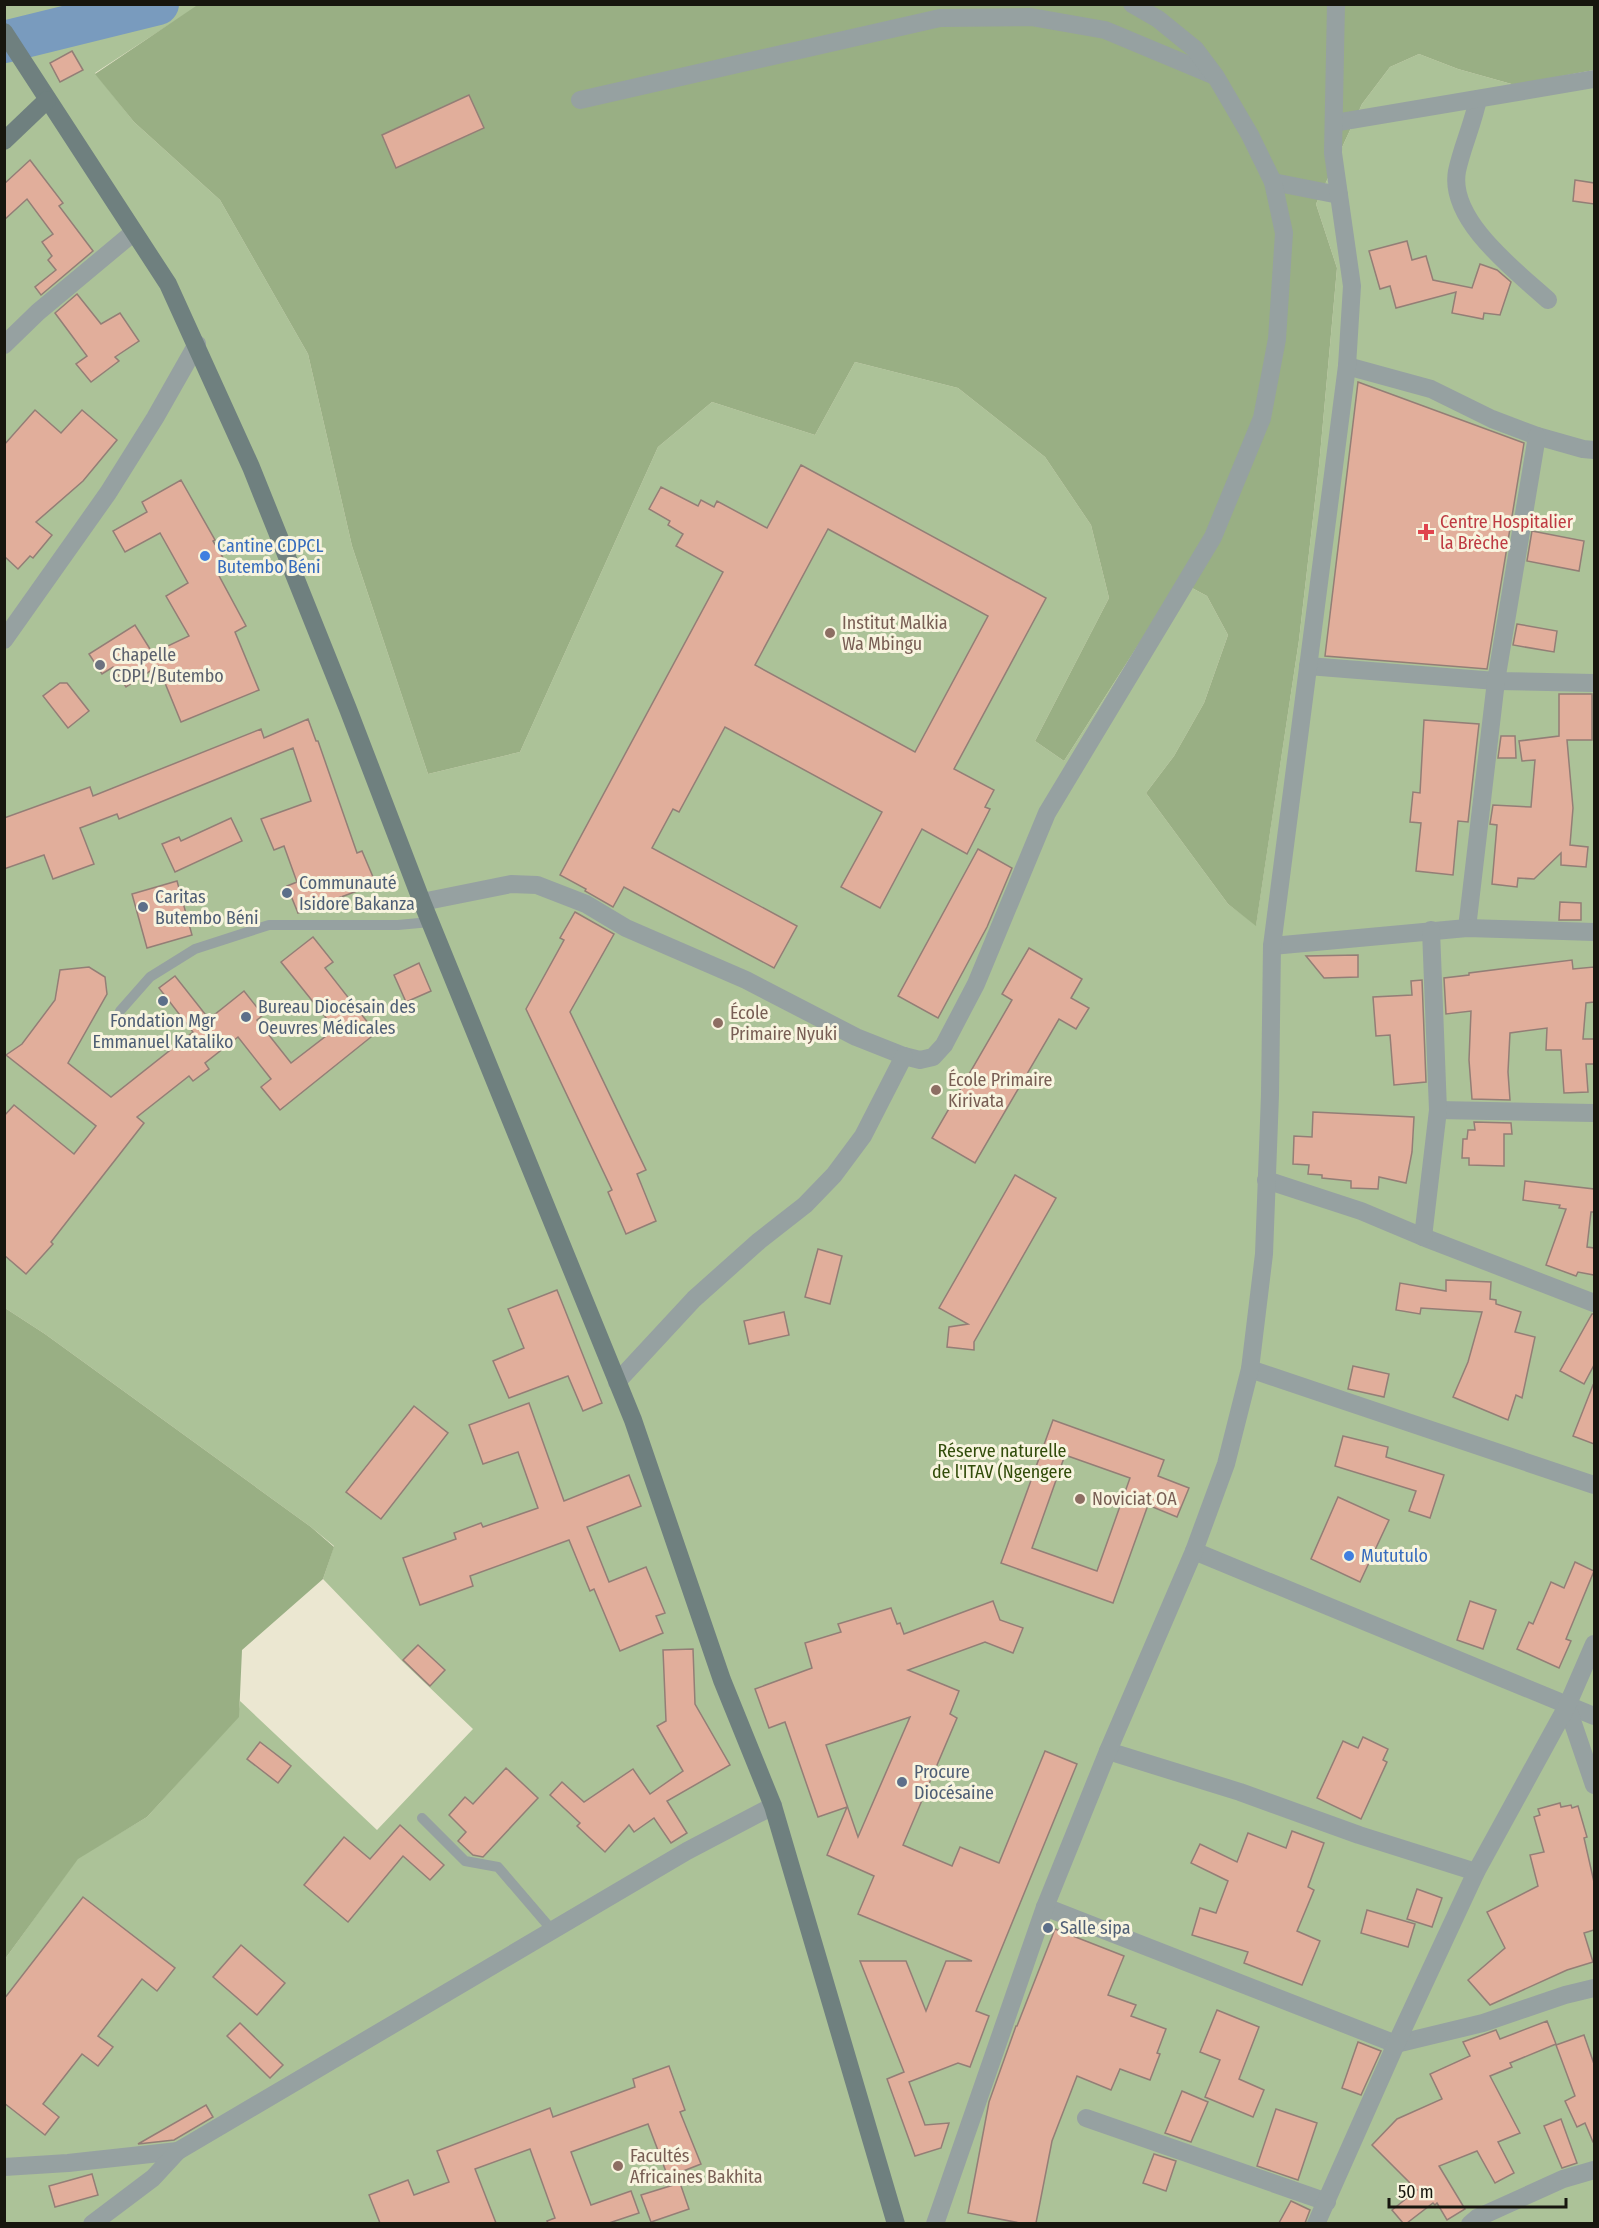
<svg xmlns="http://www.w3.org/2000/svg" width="1599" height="2228" viewBox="0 0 1599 2228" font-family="'Fira Sans Condensed',sans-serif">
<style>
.green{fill:#acc298}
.forest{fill:#99af84}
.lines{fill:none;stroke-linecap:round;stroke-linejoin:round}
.river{stroke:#799bbe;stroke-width:42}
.building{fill:#e1ae9b;stroke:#937e76;stroke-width:1.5;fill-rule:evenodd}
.lane{stroke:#96a1a1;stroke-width:10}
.street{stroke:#96a1a1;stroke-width:18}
.secondary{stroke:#6f807f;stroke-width:18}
.health-dot{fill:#e0444e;stroke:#f8f4df;stroke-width:2}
.shop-dot{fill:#3f7fe0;stroke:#f8f4df;stroke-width:2}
.education-dot{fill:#8d6e63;stroke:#f8f4df;stroke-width:2}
.worship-dot{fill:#6b7280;stroke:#f8f4df;stroke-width:2}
.service-dot{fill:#5c6f8a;stroke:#f8f4df;stroke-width:2}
.labels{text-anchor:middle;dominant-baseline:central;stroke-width:6;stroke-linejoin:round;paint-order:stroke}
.health-label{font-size:18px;fill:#be3a42;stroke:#f8f4df;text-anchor:start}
.shop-label{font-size:18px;fill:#366cbe;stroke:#f8f4df;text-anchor:start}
.education-label{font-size:18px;fill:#785e54;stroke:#f8f4df;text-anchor:start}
.worship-label{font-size:18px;fill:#5b616d;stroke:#f8f4df;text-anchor:start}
.service-label{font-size:18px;fill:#4e5e75;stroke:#f8f4df;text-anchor:start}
.park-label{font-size:18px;fill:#314c0a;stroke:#f8f4df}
</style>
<rect width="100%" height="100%" fill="#ebe7d1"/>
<polygon class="green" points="5,5 199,5 95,73 134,122 220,200 308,354 352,546 428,774 520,752 658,447 712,402 815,435 855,362 958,388 1045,457 1091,525 1109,598 1035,741 1064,761 1179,581 1207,596 1228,635 1204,703 1174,756 1146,793 1228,904 1256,925 1299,640 1319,466 1337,268 1316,204 1362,104 1390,67 1419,54 1458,69 1515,85 1594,70 1594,2223 5,2224 5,1959 78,1858 147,1817 238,1717 240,1701 377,1830 473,1729 402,1661 323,1579 334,1546 311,1527 45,1334 5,1308"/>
<g class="forest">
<polygon points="199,4 1594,5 1594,70 1515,85 1458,69 1419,54 1390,67 1362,104 1316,204 1337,268 1319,466 1299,640 1256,926 1228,904 1146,793 1174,756 1204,703 1228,635 1207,596 1179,581 1064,761 1035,741 1109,598 1091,525 1045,457 958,388 855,362 815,435 712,402 658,447 520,752 428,774 352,546 308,354 220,200 134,122 95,74"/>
<polygon points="5,1308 45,1334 311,1527 334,1547 323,1579 242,1650 239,1717 147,1817 78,1859 5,1959"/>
</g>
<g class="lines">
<polyline class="river" points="4,42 158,4"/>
</g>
<g class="building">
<polygon points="72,51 83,70 60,82 50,63"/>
<polygon points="469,95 484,128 396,168 382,135"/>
<polygon points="30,160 63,203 59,206 93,251 41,295 35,287 56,270 48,260 52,256 42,242 53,234 27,199 4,220 4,184"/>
<polygon points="1575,180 1594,183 1594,204 1573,201"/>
<polygon points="1407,241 1412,260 1426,256 1433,280 1472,288 1480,264 1497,270 1511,282 1500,315 1484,313 1483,319 1452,313 1456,292 1396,308 1390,286 1380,289 1369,251"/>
<polygon points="77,294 101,324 120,313 139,341 115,357 119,361 91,382 76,364 87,356 55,313"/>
<polygon points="1358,382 1524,443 1487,669 1325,656"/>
<polygon points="35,410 61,433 82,410 117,440 83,481 36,522 52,535 33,558 30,556 18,569 4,556 4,445"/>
<path d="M801,465L1046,598L954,769L994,790L985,807L990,809L967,854L922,829L880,908L841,887L882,812L725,727L679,812L673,809L652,848L797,926L774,968L624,887L613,907L585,891L586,889L560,875L723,572L676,546L683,534L668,525L670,521L649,509L661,487L698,506L701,500L714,507L717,501L767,528ZM828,529L988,616L915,752L755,665Z"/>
<polygon points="181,480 215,540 213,541 228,566 217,572 246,626 235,632 259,690 181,722 158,666 126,687 113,667 102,674 89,654 135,625 155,657 153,653 189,636 166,596 188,583 160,533 125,552 113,531 147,512 142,502"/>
<polygon points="1532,531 1584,541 1579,571 1527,561"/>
<polygon points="1517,624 1557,631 1554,652 1513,645"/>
<polygon points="60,683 67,683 89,711 68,728 43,696"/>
<polygon points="1559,694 1592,694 1592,740 1567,740 1573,808 1570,845 1588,847 1586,867 1561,865 1561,853 1534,879 1518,878 1517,887 1492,884 1497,825 1490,824 1493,805 1531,807 1535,760 1522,761 1519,741 1559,736"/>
<polygon points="308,719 316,741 318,741 357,853 362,851 376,884 298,913 287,886 297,882 284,846 274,850 261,819 311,801 293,748 119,819 117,814 80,828 94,864 53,879 44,855 4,869 4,818 90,787 93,796 261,729 264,738"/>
<polygon points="1424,720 1479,724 1468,822 1458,821 1453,875 1416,871 1421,823 1410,822 1413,792 1420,793"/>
<polygon points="1501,736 1515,736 1516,758 1498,758"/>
<polygon points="231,818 242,841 175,872 162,844 179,837 181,841"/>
<polygon points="978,849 1012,868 987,927 938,1018 898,996"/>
<polygon points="177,881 192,935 147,948 132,894"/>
<polygon points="1560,902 1581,903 1581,920 1559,920"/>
<polygon points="575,912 614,934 570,1012 646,1170 637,1174 656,1221 626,1234 608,1192 612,1190 526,1009 564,940 560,938"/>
<polygon points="313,937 333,962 325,968 376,1033 280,1110 261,1087 271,1079 238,1037 205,1063 209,1069 193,1081 189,1076 137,1117 144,1123 51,1242 53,1244 26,1274 4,1255 4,1116 14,1105 74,1154 96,1126 6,1055 22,1044 55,1000 60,970 89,967 105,977 107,994 68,1063 111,1097 193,1032 159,988 175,976 209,1019 244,991 263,1015 257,1020 291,1063 335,1029 281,962"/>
<polygon points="1029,948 1082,979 1071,998 1089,1008 1076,1029 1059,1019 975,1163 932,1138 1012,1000 1002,994"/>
<polygon points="1358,955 1358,977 1324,978 1306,956"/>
<polygon points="1572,960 1573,969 1594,967 1594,1002 1586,1003 1583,1039 1594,1039 1594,1064 1586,1064 1588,1092 1564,1093 1561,1050 1546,1050 1547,1028 1510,1033 1508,1072 1510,1100 1472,1099 1469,1060 1471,1011 1446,1014 1444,978 1469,975 1469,973"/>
<polygon points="419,963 431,991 406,1002 394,975"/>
<polygon points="1422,980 1426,1082 1394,1085 1390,1035 1376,1036 1373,997 1412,995 1411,981"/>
<polygon points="1313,1112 1414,1117 1412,1152 1406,1183 1379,1177 1378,1189 1351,1188 1351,1181 1322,1178 1322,1175 1308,1174 1309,1165 1293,1164 1294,1136 1312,1137"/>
<polygon points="1474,1122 1511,1123 1512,1134 1504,1134 1504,1166 1469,1165 1469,1158 1462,1158 1463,1139 1467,1139 1468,1130 1475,1130"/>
<polygon points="1015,1175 1056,1198 974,1342 974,1350 947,1347 949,1327 968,1324 939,1308"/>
<polygon points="1525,1181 1594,1189 1594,1212 1591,1212 1587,1247 1594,1248 1594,1275 1578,1272 1576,1276 1546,1265 1566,1209 1559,1208 1560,1205 1523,1200"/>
<polygon points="818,1249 842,1256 830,1304 805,1297"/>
<polygon points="1446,1280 1491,1282 1490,1299 1496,1300 1496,1304 1521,1312 1515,1332 1535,1337 1522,1398 1516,1395 1508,1420 1453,1397 1468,1362 1482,1312 1421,1308 1420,1314 1396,1310 1400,1283 1446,1291"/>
<polygon points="557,1290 602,1403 583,1411 568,1376 509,1398 493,1361 524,1348 508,1309"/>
<polygon points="784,1312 789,1335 749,1344 744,1321"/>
<polygon points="1592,1314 1594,1314 1594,1365 1584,1384 1560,1371"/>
<polygon points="1353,1366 1389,1374 1384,1397 1348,1389"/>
<polygon points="1593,1385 1594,1386 1594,1444 1573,1436"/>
<polygon points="529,1403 564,1501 629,1475 641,1506 587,1527 609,1582 646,1567 665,1613 656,1616 663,1633 620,1651 594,1589 590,1591 569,1540 470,1576 473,1586 420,1605 403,1558 456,1539 454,1533 481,1523 483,1527 538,1508 518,1452 483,1464 469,1425"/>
<polygon points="414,1406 448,1433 381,1519 346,1492"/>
<path d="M1053,1420L1164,1460L1158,1476L1189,1488L1177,1517L1148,1505L1113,1603L1001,1563ZM1065,1455L1130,1478L1097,1571L1032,1548Z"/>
<polygon points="1343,1436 1388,1447 1386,1457 1444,1475 1430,1518 1409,1511 1416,1491 1335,1466"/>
<polygon points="1338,1497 1389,1520 1360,1582 1311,1559"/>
<polygon points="1575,1562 1594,1571 1566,1639 1571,1641 1559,1668 1517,1649 1529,1622 1533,1624 1551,1582 1564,1588"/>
<path d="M993,1601L1000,1620L1023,1628L1013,1653L985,1642L908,1670L959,1691L950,1714L957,1718L903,1845L952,1866L960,1847L999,1863L1045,1751L1077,1764L976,2011L989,2016L970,2067L958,2063L909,2082L925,2125L949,2123L941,2148L915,2156L887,2079L904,2072L860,1961H906L926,2011L946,1961H972L858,1914L874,1876L827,1855L847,1807L818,1817L785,1722L769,1728L755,1689L812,1668L805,1643L841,1632L838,1624L891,1608L897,1624L900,1623L904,1634ZM910,1717L858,1837L826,1745Z"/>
<polygon points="1470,1601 1496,1610 1483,1649 1457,1640"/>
<polygon points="418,1645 445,1670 430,1686 403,1660"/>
<polygon points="693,1649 695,1704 730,1765 667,1801 687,1833 671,1843 654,1818 634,1832 629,1825 605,1852 577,1826 580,1823 550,1795 562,1782 584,1802 633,1769 650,1794 683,1771 657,1726 666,1721 663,1650"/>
<polygon points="1363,1737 1388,1749 1383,1760 1387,1762 1361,1819 1317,1798 1343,1741 1358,1748"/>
<polygon points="260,1742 291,1766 278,1783 247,1759"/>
<polygon points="506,1768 538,1798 483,1857 473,1855 458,1841 466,1832 449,1815 465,1797 473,1804"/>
<polygon points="1560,1803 1561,1807 1571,1805 1572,1808 1578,1806 1587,1837 1584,1838 1594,1882 1594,1930 1584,1933 1593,1962 1567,1970 1490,2005 1468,1980 1505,1948 1487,1912 1538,1886 1530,1855 1544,1852 1534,1817 1540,1815 1538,1809"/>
<polygon points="400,1825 444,1865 430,1880 403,1856 348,1922 304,1885 344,1837 370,1859"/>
<polygon points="1292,1831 1324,1843 1308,1887 1314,1890 1297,1931 1320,1941 1302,1985 1244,1963 1248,1952 1192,1935 1200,1908 1216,1913 1228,1881 1191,1863 1200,1844 1237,1862 1248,1833 1286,1848"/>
<polygon points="1417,1889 1442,1898 1432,1927 1407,1919"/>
<polygon points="83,1897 175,1968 157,1991 142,1979 98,2036 113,2047 98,2066 82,2054 43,2104 59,2117 45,2135 4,2103 4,1999"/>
<polygon points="1367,1910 1415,1924 1408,1947 1361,1933"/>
<polygon points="1055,1929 1124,1956 1108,1995 1136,2005 1131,2016 1166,2029 1157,2053 1160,2054 1150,2080 1120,2069 1111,2090 1077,2076 1052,2141 1036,2223 1020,2223 968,2213 989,2102 1016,2026 1017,2026"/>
<polygon points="241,1945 285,1983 257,2015 213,1977"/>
<polygon points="1217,2010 1259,2027 1239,2079 1264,2090 1253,2117 1205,2097 1220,2060 1200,2052"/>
<polygon points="1547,2021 1556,2044 1510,2063 1512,2067 1490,2076 1520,2133 1498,2142 1514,2173 1495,2183 1477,2151 1439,2166 1465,2209 1447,2220 1437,2203 1435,2205 1433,2203 1407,2223 1403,2223 1392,2210 1417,2190 1372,2145 1397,2119 1442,2099 1430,2074 1470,2056 1463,2042 1496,2030 1500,2039"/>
<polygon points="240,2023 283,2065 270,2078 227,2036"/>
<polygon points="1584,2035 1594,2064 1594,2142 1593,2142 1585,2123 1577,2127 1565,2101 1575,2096 1556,2045"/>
<polygon points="1358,2042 1381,2051 1361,2095 1342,2088"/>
<polygon points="669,2066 685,2110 680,2112 701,2164 668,2177 648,2124 571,2152 591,2205 631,2191 639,2213 609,2223 548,2223 547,2221 555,2218 530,2149 475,2169 496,2223 380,2223 369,2195 408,2180 414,2195 449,2182 437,2151 550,2108 553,2117 635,2087 633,2079"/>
<polygon points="1182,2091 1208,2102 1191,2142 1165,2133"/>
<polygon points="206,2105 213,2117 174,2140 138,2144"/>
<polygon points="1276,2109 1317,2123 1298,2180 1257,2166"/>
<polygon points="1561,2119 1577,2163 1562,2168 1544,2126"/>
<polygon points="1154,2154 1176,2161 1166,2191 1143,2183"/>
<polygon points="92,2174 98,2195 55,2207 49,2186"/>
<polygon points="680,2183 689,2209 651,2222 641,2195"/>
<polygon points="1291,2201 1310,2210 1305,2223 1279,2223"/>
</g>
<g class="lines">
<g class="lane">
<polyline points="120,1011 150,977 195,949 269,925 398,925 430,922"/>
<polyline points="422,1818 465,1861 498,1867 552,1930"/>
</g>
<g class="street">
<path d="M1478,99C1473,124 1462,147 1457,171C1448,220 1516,271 1548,300"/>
<polyline points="580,100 940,18 1031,17 1105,30 1215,76"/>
<polyline points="1334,123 1594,79"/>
<polyline points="1273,182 1339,195"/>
<polyline points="4,345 38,312 134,232"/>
<polyline points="1347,366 1431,389 1492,419 1537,436 1583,449 1594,450"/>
<polyline points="4,640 108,493 155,418 197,344"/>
<polyline points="1308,666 1496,681 1594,683"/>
<polyline points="422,902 511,884 537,885 586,904 626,928 746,980 856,1037 904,1056 920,1060 933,1057 944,1045 976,984 1047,813 1213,537 1262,418 1277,339 1284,233 1273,182 1250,135 1216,77 1195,49 1158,19 1132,4"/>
<polyline points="1467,928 1496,681 1537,436"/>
<polyline points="1272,946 1467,928 1594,932"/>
<polyline points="1438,1110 1594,1113"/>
<polyline points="1266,1180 1361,1211 1423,1237 1594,1303"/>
<polyline points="1423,1237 1438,1110 1431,930"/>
<polyline points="1250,1369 1594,1485"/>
<polyline points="617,1382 694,1299 759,1241 805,1205 834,1175 863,1136 904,1056"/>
<polyline points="1194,1551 1594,1716"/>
<polyline points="1567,1706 1594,1785"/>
<polyline points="1108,1751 1240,1792 1359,1835 1476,1872"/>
<polyline points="1045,1907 1396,2044 1483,2023 1565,1995 1594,1988"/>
<polyline points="1086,2118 1327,2202"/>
<polyline points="4,2167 68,2163 178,2151"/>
<polyline points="92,2224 153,2178 178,2151 687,1851 773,1806"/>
<polyline points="935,2224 1045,1907 1108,1751 1194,1551 1226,1464 1250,1369 1264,1254 1270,1095 1272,946 1347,366 1352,286 1333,153 1336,4"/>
<polyline points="1316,2224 1396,2044 1476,1872 1567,1706 1594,1644"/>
<polyline points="1470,2224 1477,2218 1563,2179 1594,2170"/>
</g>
<g class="secondary">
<polyline points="4,32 168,284 251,467 348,709 422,902 633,1420 722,1680 773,1806 896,2224"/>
<polyline points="4,141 47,100"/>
</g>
</g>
<path class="health-dot" d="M1423 523h6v6h6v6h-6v6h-6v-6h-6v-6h6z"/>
<g class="shop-dot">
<circle cx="205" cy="556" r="6"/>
<circle cx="1349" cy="1556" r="6"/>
</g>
<g class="education-dot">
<circle cx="830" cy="633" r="6"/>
<circle cx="718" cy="1023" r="6"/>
<circle cx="936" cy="1090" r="6"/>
<circle cx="1080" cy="1499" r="6"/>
<circle cx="618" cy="2166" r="6"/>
</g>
<circle class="worship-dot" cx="100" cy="665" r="6"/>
<g class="service-dot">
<circle cx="287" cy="893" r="6"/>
<circle cx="143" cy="907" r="6"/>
<circle cx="163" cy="1001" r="6"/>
<circle cx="246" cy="1017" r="6"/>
<circle cx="902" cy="1782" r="6"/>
<circle cx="1048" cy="1928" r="6"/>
</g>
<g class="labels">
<g class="health-label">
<text x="1440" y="522">Centre Hospitalier<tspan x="1440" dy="21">la Brèche</tspan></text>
</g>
<g class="shop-label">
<text x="217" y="546">Cantine CDPCL<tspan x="217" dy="21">Butembo Béni</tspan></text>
<text x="1361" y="1556">Mututulo</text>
</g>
<g class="education-label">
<text x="842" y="623">Institut Malkia<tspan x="842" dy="21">Wa Mbingu</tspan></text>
<text x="730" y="1013">École<tspan x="730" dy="21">Primaire Nyuki</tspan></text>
<text x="948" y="1080">École Primaire<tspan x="948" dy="21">Kirivata</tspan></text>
<text x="1092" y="1499">Noviciat OA</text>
<text x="630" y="2156">Facultés<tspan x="630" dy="21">Africaines Bakhita</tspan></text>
</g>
<g class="worship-label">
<text x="112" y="655">Chapelle<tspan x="112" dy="21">CDPL/Butembo</tspan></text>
</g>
<g class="service-label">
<text x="299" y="883">Communauté<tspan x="299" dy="21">Isidore Bakanza</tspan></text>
<text x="155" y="897">Caritas<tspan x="155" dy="21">Butembo Béni</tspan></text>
<text x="258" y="1007">Bureau Diocésain des<tspan x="258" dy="21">Oeuvres Médicales</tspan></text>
<text x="163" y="1021" text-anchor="middle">Fondation Mgr<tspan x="163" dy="21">Emmanuel Kataliko</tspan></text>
<text x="914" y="1772">Procure<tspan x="914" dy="21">Diocésaine</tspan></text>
<text x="1060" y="1928">Salle sipa</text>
</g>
<g class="park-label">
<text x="1002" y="1451">Réserve naturelle<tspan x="1002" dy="21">de l'ITAV (Ngengere</tspan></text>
</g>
</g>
<rect width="1599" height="2228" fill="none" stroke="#17160e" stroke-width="12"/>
<path d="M1389 2198v9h177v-9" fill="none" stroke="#17160e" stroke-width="3"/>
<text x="1398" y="2198" font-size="18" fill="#17160e" stroke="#f8f4df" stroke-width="4.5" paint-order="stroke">50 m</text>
</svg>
